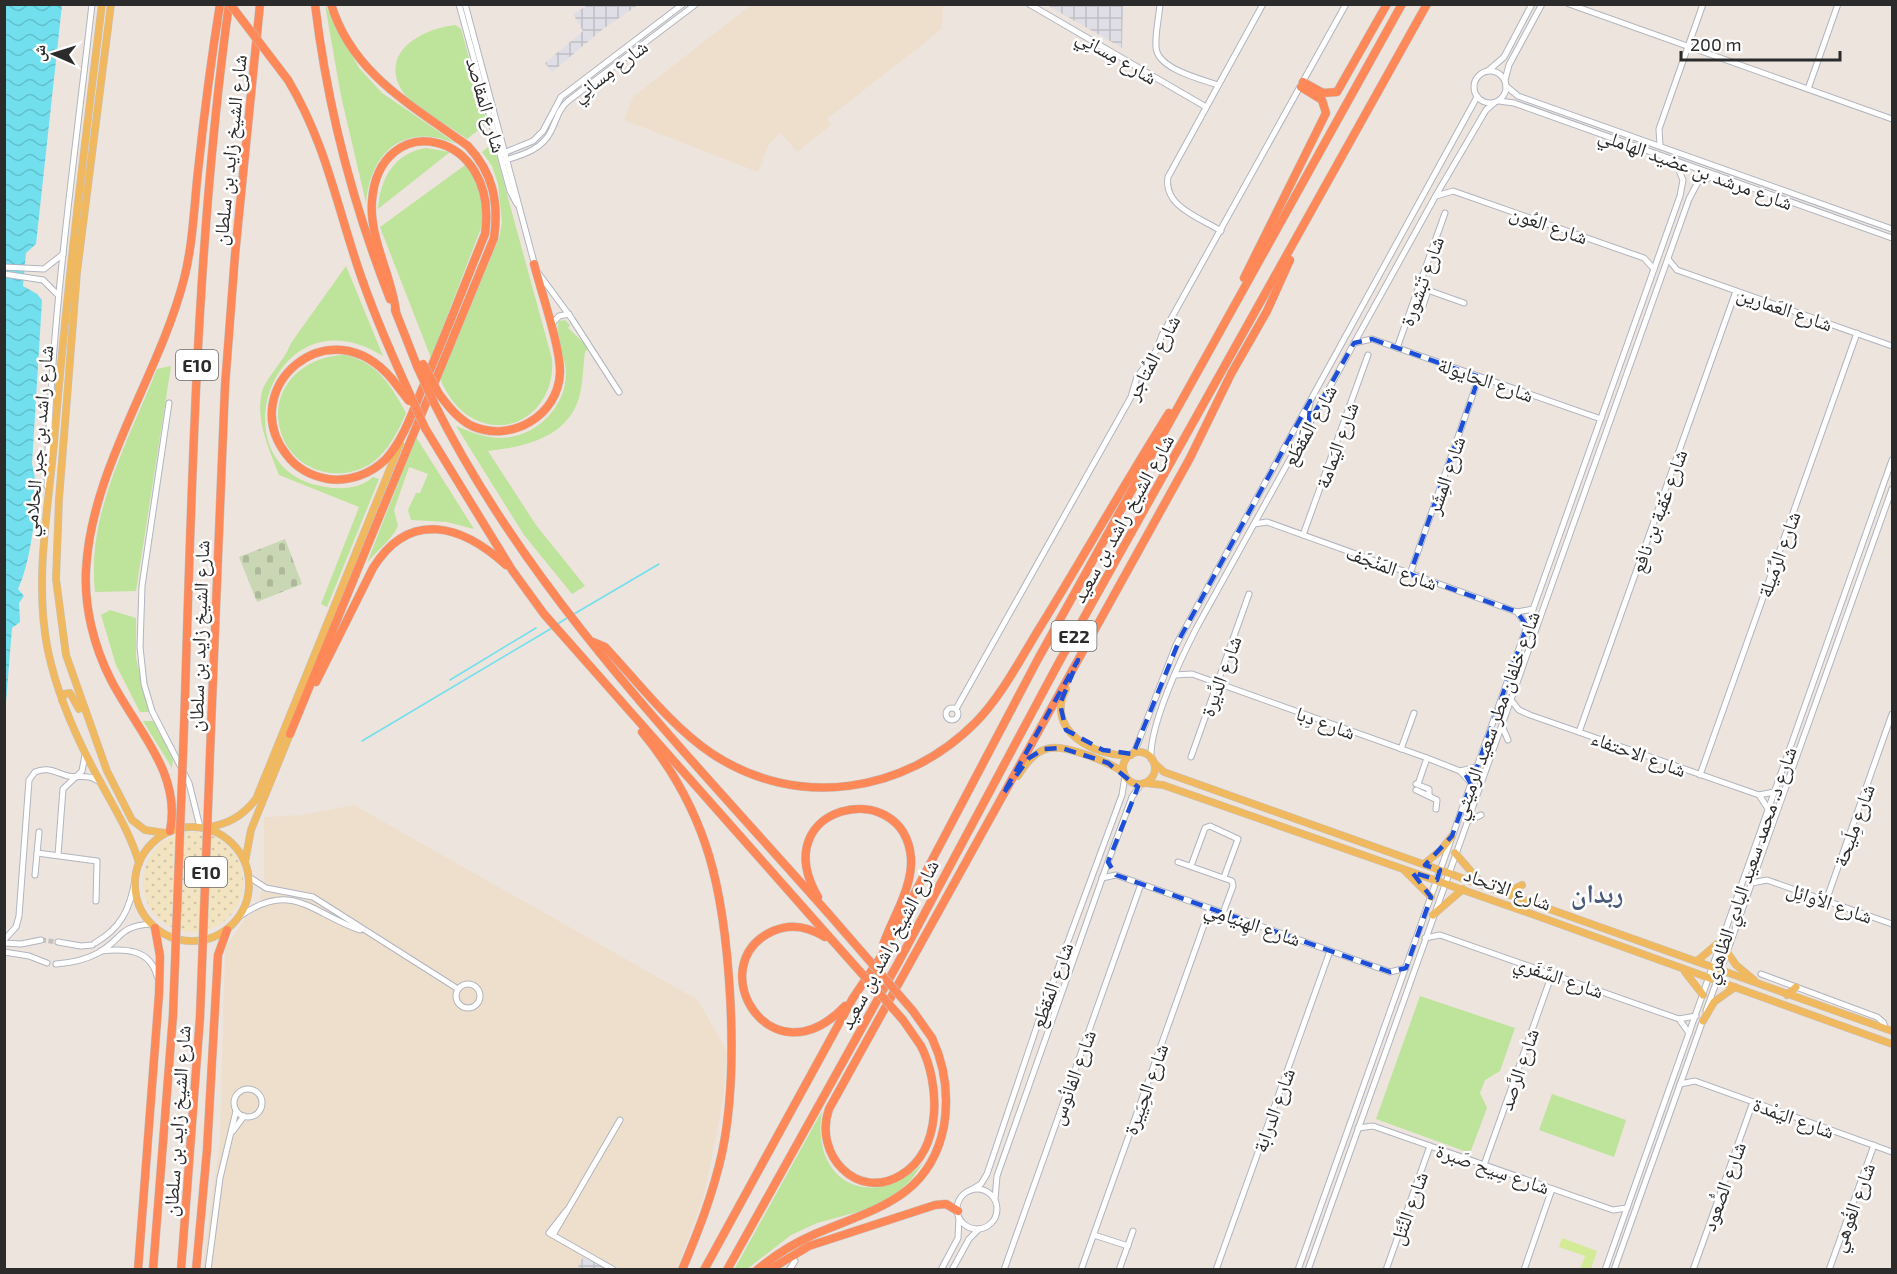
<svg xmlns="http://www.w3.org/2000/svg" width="1897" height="1274" viewBox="0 0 1897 1274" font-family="'Exo 2','Noto Naskh Arabic',sans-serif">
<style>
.industrial{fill:url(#industrial-grid)}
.education{fill:#eedfcd}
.grass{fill:#bee39a}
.sand{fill:url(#sand-dots)}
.cemetery{fill:url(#cemetery-stones)}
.pitch{fill:#d3ea96}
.water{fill:url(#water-waves)}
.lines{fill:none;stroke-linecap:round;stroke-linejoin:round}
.stream{stroke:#71dfee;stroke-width:1.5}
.minor-tunnel{stroke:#c6bfba;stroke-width:5;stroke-dasharray:5 2.5;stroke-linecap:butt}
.minor-casing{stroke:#b1b5bf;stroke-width:7}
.major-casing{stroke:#c4c4c4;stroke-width:8}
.highway-casing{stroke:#c4c4c4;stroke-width:9}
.minor{stroke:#fff;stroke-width:5}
.major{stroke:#f0b95f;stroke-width:7}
.highway{stroke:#fe8858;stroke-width:8}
.highway-bridge-casing{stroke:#c4c4c4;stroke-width:9;stroke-linecap:butt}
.highway-bridge{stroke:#fe8858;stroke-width:8}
.marked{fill:none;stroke:#1d4ed8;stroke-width:4.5;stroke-dasharray:12 8;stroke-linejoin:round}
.labels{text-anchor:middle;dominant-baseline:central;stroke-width:5;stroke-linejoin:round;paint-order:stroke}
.shield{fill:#fff;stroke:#6b6b6b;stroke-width:1.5}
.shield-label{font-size:18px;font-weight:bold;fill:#2b2b2b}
.street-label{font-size:20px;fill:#2b2b2b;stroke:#fff}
.district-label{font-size:26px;font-weight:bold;fill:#4b5b7c;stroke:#fff}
</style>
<defs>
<pattern id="industrial-grid" width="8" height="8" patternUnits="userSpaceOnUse" patternTransform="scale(1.5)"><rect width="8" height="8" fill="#dfdee6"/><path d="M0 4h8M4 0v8" fill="none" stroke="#c0bfc5"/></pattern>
<pattern id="sand-dots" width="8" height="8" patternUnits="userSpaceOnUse" patternTransform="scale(1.5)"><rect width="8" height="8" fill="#f2e3c1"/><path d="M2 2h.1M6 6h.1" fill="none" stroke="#d0c3a6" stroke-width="1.8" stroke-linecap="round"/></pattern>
<pattern id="cemetery-stones" width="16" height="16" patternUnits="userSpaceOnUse" patternTransform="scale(1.5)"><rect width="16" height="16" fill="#cad7b5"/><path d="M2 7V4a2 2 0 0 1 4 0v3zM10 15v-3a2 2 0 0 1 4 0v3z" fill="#aeb99c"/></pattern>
<pattern id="water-waves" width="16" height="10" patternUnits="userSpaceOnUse" patternTransform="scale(1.5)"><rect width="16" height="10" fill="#71dfee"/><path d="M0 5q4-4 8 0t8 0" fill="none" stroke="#62c0cc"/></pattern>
</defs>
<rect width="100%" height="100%" fill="#ede4de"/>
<g class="industrial">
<polygon points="590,4 638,5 603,29 552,72 545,63 583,31 573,14"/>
<polygon points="1047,5 1123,5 1122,48"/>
<polygon points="585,1253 614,1270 576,1270"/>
</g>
<g class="education">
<polygon points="751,5 943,5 942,29 827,119 831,125 797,152 781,133 769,144 758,172 624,120 633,97"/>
<polygon points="354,805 698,1000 727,1051 723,1101 704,1196 677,1269 621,1269 585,1253 576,1270 202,1270 220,1140 225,948 245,919 258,909 264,878 264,817 302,815"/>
</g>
<g class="grass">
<path d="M325,5L359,68L382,93L457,144C405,122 371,150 366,203L341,96Z"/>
<path d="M455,25L461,29L487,123L467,139C451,126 413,108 403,92C378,52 422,29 455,25Z"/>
<path d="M493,143L552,359C556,407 511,444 467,415C455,407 446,392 440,379L499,238L502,223L498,184L492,166L482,152Z"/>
<path d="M426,148L450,152L378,209C380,179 394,153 426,148Z"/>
<polygon points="468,163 480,186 484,220 431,358 380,227"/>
<path d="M346,266L383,356C272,287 213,471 326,487C343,490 361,488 373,477L379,479L327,607L321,604L359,507L279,475C269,449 255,420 262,392C265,379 285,360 291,343Z"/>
<path d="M565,320L570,325L568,328L589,348L585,352C583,366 583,381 580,394C570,437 525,447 488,451L536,525L585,586L572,594L524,535L456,426C471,432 485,438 501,438C534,438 565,409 566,375C567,359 553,336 559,321Z"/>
<path d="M346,355C378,363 391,386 406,413C399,430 388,451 373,462C342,484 298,473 283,438C264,392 302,355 346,355Z"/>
<path d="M171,366L136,591L95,592C86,514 129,440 157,369Z"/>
<path d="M416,437L474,529L447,522L411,520L408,510L416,493H420L428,474L409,467L394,510L398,526C392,540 377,550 367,563Z"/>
<polygon points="110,610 136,618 136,658 149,712 140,712 116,665 101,615"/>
<polygon points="143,721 153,721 173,759 172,768"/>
<polygon points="1420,996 1515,1028 1500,1071 1485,1080 1480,1093 1487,1108 1470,1153 1376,1119"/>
<polygon points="1552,1094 1626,1120 1614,1157 1539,1130"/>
<path d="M822,1111C810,1182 871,1213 923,1163L911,1180L893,1197L872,1208L817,1223L791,1235L747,1269L734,1270Z"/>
</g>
<circle class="sand" cx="193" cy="882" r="50"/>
<polygon class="cemetery" points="285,539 302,584 257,602 239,557"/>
<polygon class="pitch" points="1562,1238 1597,1251 1591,1269 1580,1269 1585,1256 1559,1247"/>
<path class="water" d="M5,5H62L36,244L26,253L23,286L37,294L42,300L32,464C41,492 31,562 18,589L24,596L19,603L20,622L12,628L5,715Z"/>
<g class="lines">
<g class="stream">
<polyline points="574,614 659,564"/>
<polyline points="556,625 567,618"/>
<polyline points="450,680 536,628"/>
<polyline points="362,741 552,628"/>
</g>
<polyline class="minor-tunnel" points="41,940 58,942"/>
<g class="minor-casing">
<g id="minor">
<polyline points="459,4 510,191 517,204"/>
<polyline points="465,4 535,266"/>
<polyline points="1029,4 1206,107"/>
<path d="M1160,4C1159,18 1155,33 1156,47C1157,69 1201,79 1218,85"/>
<polyline points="1569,4 1892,119"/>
<polyline points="1489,70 1504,57 1532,4"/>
<circle cx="1490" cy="87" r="16"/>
<polyline points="1505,80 1509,65 1542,4"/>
<polyline points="1506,86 1518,96 1892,229"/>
<polyline points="1808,89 1838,4"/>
<polyline points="1499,101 1514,103 1892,238"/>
<polyline points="1660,145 1659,129 1703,4"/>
<polyline points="501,154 533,141 543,131 561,97 683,4"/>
<path d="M503,161C522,155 542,150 551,131C557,119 558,110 568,101L696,4"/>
<polyline points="1436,196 1453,191 1644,258 1654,269"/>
<path d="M1221,231C1201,218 1163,207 1168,177L1263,4"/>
<polyline points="1668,259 1677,270 1892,346"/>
<polyline points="4,267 44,269 63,254"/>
<polyline points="4,274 43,280 58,295"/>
<polyline points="539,274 572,319 619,392"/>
<polyline points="1419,287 1464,303"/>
<polyline points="1423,306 1428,290"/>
<polyline points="551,325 559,316 569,314"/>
<polyline points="1354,343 1372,339 1601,419"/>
<polyline points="1397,348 1445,213"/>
<polyline points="169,403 142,586 140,647 144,684 152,711 189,783 200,827"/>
<polyline points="1309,424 1306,421 1310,403"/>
<path d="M47,486C50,325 74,165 92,4"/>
<polyline points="1254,524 1267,522 1517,612 1533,609"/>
<polyline points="1303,535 1368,355"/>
<polyline points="1410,574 1479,377"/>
<polyline points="1517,612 1527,626"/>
<polyline points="1175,675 1192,674 1427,758 1460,771 1471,783"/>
<polyline points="1511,700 1519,710 1530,715 1759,795 1774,792"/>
<circle cx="952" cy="714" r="6"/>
<polyline points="956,709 1131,397 1137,377 1156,351 1162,335 1346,4"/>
<polyline points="1502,726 1508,740"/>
<polyline points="1579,732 1736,291"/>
<polyline points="1401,749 1414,713"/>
<polyline points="1134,753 1176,645 1477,97"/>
<polyline points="1191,757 1249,594"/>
<path d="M1151,759C1149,726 1181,658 1197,627L1435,197L1486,110L1494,103"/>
<polyline points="1460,771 1477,767"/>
<polyline points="1700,775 1857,333"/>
<polyline points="1416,784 1429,789 1429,796"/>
<polyline points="1418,784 1427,758"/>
<polyline points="1416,790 1437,800 1436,809"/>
<polyline points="1759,795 1769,810"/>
<polyline points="1468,821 1481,815"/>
<polyline points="37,853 97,861 96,901"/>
<polyline points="58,855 63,789 82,771 85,755"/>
<polyline points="1178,862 1232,881 1233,886 1223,913"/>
<polyline points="1191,866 1205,828 1210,826 1238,839 1224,877"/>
<polyline points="35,875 39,832"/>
<polyline points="249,877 266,888 313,897 458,989"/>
<polyline points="1102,878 1116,875 1390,972 1406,968"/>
<polyline points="1752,883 1767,880 1892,924"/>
<polyline points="1826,901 1892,714"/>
<path d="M240,916C293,880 311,913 360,930"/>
<polyline points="1425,938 1440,935 1679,1019 1696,1016"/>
<path d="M4,940L16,927L19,916L29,780L35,772C48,766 56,773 68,776C79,778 89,774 98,781"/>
<polyline points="58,942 81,946 92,945"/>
<polyline points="4,943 21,944 41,940"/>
<path d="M95,943C121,928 130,909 135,880"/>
<path d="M101,951C125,948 150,949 157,976"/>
<polyline points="4,952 29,956 47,963"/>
<path d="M56,964C70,963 85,960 98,953C123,939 118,926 151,924"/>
<polyline points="1761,974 1877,1017 1883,1022 1886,1029"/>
<circle cx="468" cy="996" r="12"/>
<polyline points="1706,1011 1892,489"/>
<polyline points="1679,1019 1689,1033"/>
<polyline points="1680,1084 1695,1081 1892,1152"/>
<circle cx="248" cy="1103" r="14"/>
<polyline points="1358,1128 1373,1126 1613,1210 1627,1208"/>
<polyline points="233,1131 244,1116"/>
<polyline points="1484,1165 1552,974"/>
<circle cx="977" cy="1209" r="20"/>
<polyline points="971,1190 981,1184 987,1174 1039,1020 1122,795 1125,776"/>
<polyline points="995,1199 997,1176 1108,862 1132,797 1141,784"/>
<polyline points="566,1211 549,1233 614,1270"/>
<polyline points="553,1235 620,1120"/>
<polyline points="1094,1235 1128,1246"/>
<polyline points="208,1270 220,1178 236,1111"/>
<polyline points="789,1270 795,1261"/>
<polyline points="941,1270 958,1238 959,1218"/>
<polyline points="952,1270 969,1239 979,1229"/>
<polyline points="1004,1270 1141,884"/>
<polyline points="1081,1270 1210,908"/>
<polyline points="1119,1270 1133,1231"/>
<polyline points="1216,1270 1330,951"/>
<polyline points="1298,1270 1680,196 1683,180 1675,161"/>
<polyline points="1308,1270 1689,199 1698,182 1717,175"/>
<polyline points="1386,1270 1430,1146"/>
<polyline points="1524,1270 1552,1189"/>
<polyline points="1605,1270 1892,460"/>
<polyline points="1614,1270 1703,1020"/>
<polyline points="1693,1270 1753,1102"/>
<polyline points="1829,1270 1874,1145"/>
</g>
</g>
<g class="major-casing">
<g id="major">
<path d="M102,4C84,150 66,296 54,443C48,510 34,583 48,651C58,698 79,744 102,785C116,811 131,835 139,863"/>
<polyline points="111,4 77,272 59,499 56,579 66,655 107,771 132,820 145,830 165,833"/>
<path d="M1066,689C1044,730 1095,758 1131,755"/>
<polyline points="62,700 64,694 70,693 79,709"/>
<circle cx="1139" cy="768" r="16"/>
<polyline points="1154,763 1164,772 1892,1031"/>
<path d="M1018,776C1039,741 1054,744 1090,756C1102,761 1113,764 1124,773"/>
<polyline points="1145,783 1163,785 1529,913 1892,1044"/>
<circle cx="192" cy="884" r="57"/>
<path d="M205,828C228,824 242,817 256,799L400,444"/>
<polyline points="1455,853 1482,884"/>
<polyline points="245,862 251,830 290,734"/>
<polyline points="1424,864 1441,850 1452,836"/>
<polyline points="1405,871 1431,897"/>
<polyline points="1506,893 1522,885"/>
<polyline points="1433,915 1463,889"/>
<polyline points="1727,952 1736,965 1754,980"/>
<polyline points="1697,961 1723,939"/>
<polyline points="1685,972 1703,995"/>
<polyline points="1787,995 1796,987"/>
<polyline points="1703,1021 1714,1002 1735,987"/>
</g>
</g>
<g class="highway-casing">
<g id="highway">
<path d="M315,4C327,105 353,205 390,299"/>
<path d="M288,80C322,137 333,189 353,252C365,291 381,330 398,368"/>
<polyline points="1303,82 1323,93 1337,92 1387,4"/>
<polyline points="1244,278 1326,113 1322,100 1301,87"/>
<polyline points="395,310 417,366"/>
<path d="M392,379C329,304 236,389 286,454C296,468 311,476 328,479C349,482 371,474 386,459C405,438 414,407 425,382C446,333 465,283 485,234C500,129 379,107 372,201C369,239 392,275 396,312"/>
<path d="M439,394C448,406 458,419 472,426C511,443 558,416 560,373C561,349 541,291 534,264"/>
<path d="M434,403C530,596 687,753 828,913"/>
<polyline points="425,428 512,570 544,614 832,940"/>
<path d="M593,642L605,647C638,682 670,725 711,753C796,810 905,794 976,722C1003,694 1022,656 1042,624C1085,554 1125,483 1169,413"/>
<path d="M316,682L373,568C410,508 463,526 506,565"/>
<path d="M184,727C192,486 196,243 229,4"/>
<polyline points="211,728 225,386 235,255 260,4"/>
<path d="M642,732C709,813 724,892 730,994C733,1047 733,1101 722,1153C713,1194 698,1232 682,1270"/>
<path d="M290,734L494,238C499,202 493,173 468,146C413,106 352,74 331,4"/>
<path d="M170,831C182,773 136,729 111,680C94,647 84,607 86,570C91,469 159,376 184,279C193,244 194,207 198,171C204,115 211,60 220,4"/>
<path d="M818,897C764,805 904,774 911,858C913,887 892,919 883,945"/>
<path d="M825,937C809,927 791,923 773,931C700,964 770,1085 845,1006"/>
<path d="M921,1046C940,1083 943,1150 901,1175C857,1202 813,1154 829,1109L1190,458L1231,374L1267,311L1290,260"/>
<polyline points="138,1270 159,994 160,956 155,928"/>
<polyline points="153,1270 173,1015"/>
<polyline points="181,1270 200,1017"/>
<polyline points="196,1270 207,1150 218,955 227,930"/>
<polyline points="704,1270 853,998 882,955 1038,659 1402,4"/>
<polyline points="727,1270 898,963 1058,664 1427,4"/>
<path d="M757,1270C775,1255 794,1243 815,1234C873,1209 930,1199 944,1126C949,1095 945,1066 932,1038"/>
<polyline points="769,1270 809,1246 935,1205 946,1204 958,1211"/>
</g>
</g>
<use href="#minor" class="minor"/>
<use href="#major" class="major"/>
<use href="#highway" class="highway"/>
<g class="highway-bridge-casing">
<g id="highway-bridge">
<polyline points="230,4 288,80"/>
<polyline points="423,364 439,394"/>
<polyline points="417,366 434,403"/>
<polyline points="398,368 425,428"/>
<polyline points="392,379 409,401"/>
<polyline points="828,913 913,1011 932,1038"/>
<polyline points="832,940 903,1020 921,1046"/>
<polyline points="173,1015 184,727"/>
<polyline points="200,1017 211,728"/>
</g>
</g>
<use href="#highway-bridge" class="highway-bridge"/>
</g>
<path class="marked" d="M1372,339L1479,377L1410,574L1517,612L1527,626L1477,767L1464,772L1471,784L1452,836L1425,865L1440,870L1437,880L1412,872L1431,897L1406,968L1390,972L1116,875L1108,862L1138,787L1108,763L1062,748L1044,749L1029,758L1003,794L1078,660L1060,704L1066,730L1103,750L1133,754L1181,636L1310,401L1309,423L1354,343Z"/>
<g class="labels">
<g class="shield">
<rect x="176" y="350" width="42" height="30" rx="4.5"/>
<rect x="1051.5" y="621" width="45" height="30" rx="4.5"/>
<rect x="185" y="857" width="42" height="30" rx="4.5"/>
</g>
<g class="shield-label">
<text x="197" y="365">E10</text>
<text x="1074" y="636">E22</text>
<text x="206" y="872">E10</text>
</g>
<g class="street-label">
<text transform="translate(1117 56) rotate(30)">شارع مِسانِي</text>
<text transform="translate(609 70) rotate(-37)">شارع مِسانِي</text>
<text transform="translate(487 105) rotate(74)">شارع المقاصد</text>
<text transform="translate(229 150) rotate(-84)">شارع الشيخ زايد بن سلطان</text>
<text transform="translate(1696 168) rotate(20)">شارع مرشد بن عضيد الهاملي</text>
<text transform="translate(1549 224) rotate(19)">شارع العُون</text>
<text transform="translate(1421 281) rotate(-70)">شارع تَبْشورة</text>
<text transform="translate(1785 308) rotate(19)">شارع العَمارين</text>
<text transform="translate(1152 357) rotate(-62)">شارع المُتاجر</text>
<text transform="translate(1486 379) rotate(19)">شارع الحايولة</text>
<text transform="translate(1309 425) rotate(-61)">شارع المَقطَع</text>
<text transform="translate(37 441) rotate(-85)">شارع راشد بن جبر الحلامي</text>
<text transform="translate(1336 445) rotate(-70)">شارع اليَمامة</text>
<text transform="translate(1445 475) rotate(-71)">شارع المِشَر</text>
<text transform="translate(1658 511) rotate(-70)">شارع عُقبة بن نافع</text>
<text transform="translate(1122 518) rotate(-61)">شارع الشيخ راشد بن سعيد</text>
<text transform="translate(1778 554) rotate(-70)">شارع الرِّمَيلة</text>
<text transform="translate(1392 567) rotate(20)">شارع المَنْجَف</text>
<text transform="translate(198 636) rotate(-88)">شارع الشيخ زايد بن سلطان</text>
<text transform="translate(1220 676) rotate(-70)">شارع الدِّيرة</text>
<text transform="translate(1495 715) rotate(-70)">شارع خلفان مطر سعيد الرميثي</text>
<text transform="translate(1326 722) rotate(20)">شارع دِبا</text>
<text transform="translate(1639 753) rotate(20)">شارع الاحتفاء</text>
<text transform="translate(1853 825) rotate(-70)">شارع مِلَيحة</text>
<text transform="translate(1749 865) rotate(-71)">شارع د. محمد سعيد البادي الظاهري</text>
<text transform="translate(1508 888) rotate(20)">شارع الاتحاد</text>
<text transform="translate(1830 902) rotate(19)">شارع الأوائِل</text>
<text transform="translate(1253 923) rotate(19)">شارع الهِنيامِي</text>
<text transform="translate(888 944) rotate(-62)">شارع الشيخ راشد بن سعيد</text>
<text transform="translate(1559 976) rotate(19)">شارع السَّفَري</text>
<text transform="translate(1051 985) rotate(-70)">شارع المَقطَع</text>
<text transform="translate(1518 1069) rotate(-71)">شارع الرَّصد</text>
<text transform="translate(1072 1077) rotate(-70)">شارع الفانُوس</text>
<text transform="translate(1145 1089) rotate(-70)">شارع الحِيَيرة</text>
<text transform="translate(1273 1110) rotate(-70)">شارع الدرابة</text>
<text transform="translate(1794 1117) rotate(20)">شارع اليَمْدة</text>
<text transform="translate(176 1121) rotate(-86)">شارع الشيخ زايد بن سلطان</text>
<text transform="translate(1493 1168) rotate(19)">شارع سِيح صَبرة</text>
<text transform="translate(1723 1186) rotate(-70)">شارع الصُّعود</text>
<text transform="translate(1852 1207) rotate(-70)">شارع الغُوهي</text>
<text transform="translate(1408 1208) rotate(-70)">شارع النَّتَل</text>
</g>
<g class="district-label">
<text x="1597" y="892">ربدان</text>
</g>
</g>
<rect width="1897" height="1274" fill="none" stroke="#2b2b2b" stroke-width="12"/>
<g transform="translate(54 54) rotate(273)" stroke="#ffffff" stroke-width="4.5" paint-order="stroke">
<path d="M0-4.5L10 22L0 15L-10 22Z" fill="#2b2b2b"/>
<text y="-9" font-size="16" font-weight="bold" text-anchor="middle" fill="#2b2b2b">ش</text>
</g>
<path d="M1681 51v9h159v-9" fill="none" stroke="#2b2b2b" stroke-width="3"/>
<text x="1690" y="51" font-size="18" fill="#2b2b2b" stroke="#ffffff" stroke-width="4.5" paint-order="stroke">200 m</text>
</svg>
